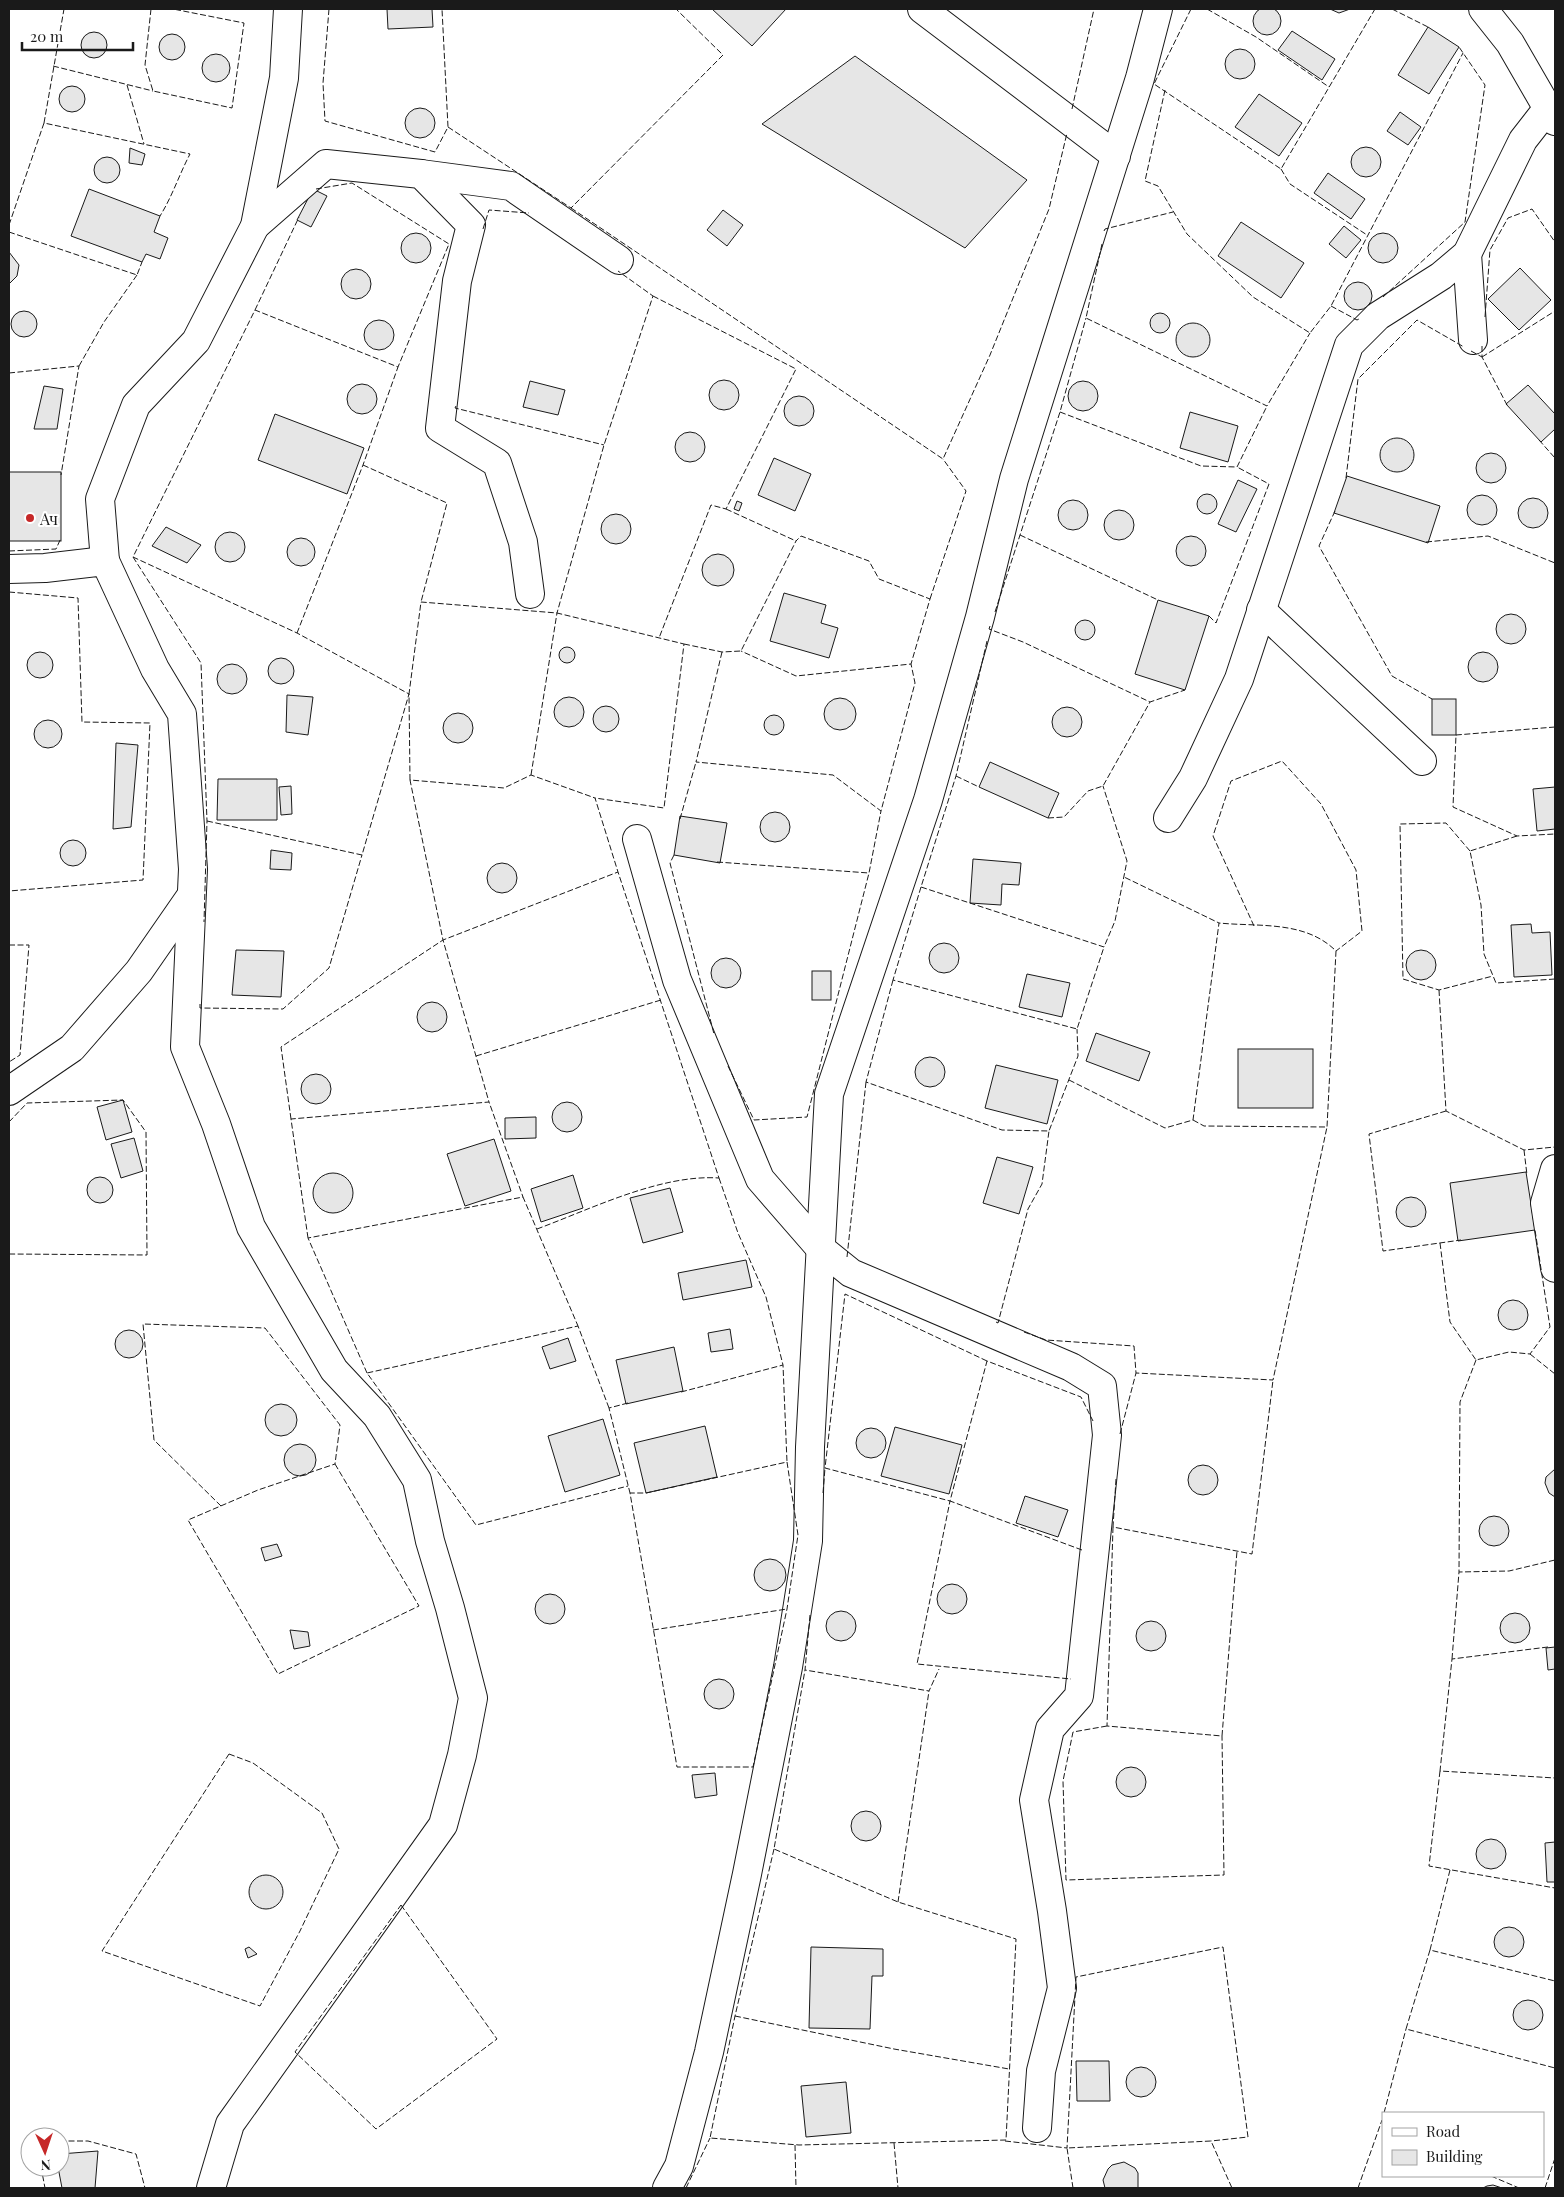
<svg xmlns="http://www.w3.org/2000/svg" width="1564" height="2197" viewBox="0 0 1564 2197" font-family="'Playfair Display',serif">
<style>
.building{fill:#e6e6e6;stroke:#1a1a1a}
.lines{fill:none;stroke-linecap:round;stroke-linejoin:round}
.street-casing{stroke:#1a1a1a;stroke-width:30}
.secondary-casing{stroke:#1a1a1a;stroke-width:30}
.street{stroke:#fff;stroke-width:28}
.secondary{stroke:#fff;stroke-width:28}
.fence{stroke:#1a1a1a;stroke-width:1;stroke-dasharray:6 2.5;stroke-linecap:butt}
.poi-dot{fill:#c62828;stroke:#fff;stroke-width:2}
.labels{text-anchor:middle;dominant-baseline:central;stroke-width:4;stroke-linejoin:round;paint-order:stroke}
.poi-label{font-size:16px;fill:#1a1a1a;stroke:#fff;text-anchor:start}
</style>
<rect width="100%" height="100%" fill="#fff"/>
<g class="building">
<circle cx="1267" cy="21" r="14"/>
<polygon points="387,9 432,9 433,27 388,29"/>
<polygon points="712,9 786,9 752,46"/>
<polygon points="1330,9 1350,9 1339,13"/>
<polygon points="1428,27 1459,47 1429,94 1398,75"/>
<polygon points="1292,31 1335,59 1322,80 1278,50"/>
<circle cx="94" cy="45" r="13"/>
<circle cx="172" cy="47" r="13"/>
<circle cx="1240" cy="64" r="15"/>
<circle cx="216" cy="68" r="14"/>
<polygon points="855,56 1027,180 965,248 762,124"/>
<circle cx="72" cy="99" r="13"/>
<polygon points="1259,94 1302,123 1279,156 1235,127"/>
<circle cx="420" cy="123" r="15"/>
<polygon points="1400,112 1421,127 1408,145 1387,131"/>
<circle cx="1366" cy="162" r="15"/>
<polygon points="130,148 145,154 142,165 129,163"/>
<circle cx="107" cy="170" r="13"/>
<polygon points="1328,173 1365,199 1351,219 1314,193"/>
<polygon points="89,189 160,216 154,232 168,238 160,259 146,254 142,262 71,236"/>
<polygon points="313,189 327,196 311,227 297,220"/>
<polygon points="723,210 743,225 727,246 707,230"/>
<polygon points="1241,222 1304,263 1281,298 1218,256"/>
<polygon points="1344,226 1361,240 1346,258 1329,244"/>
<circle cx="416" cy="248" r="15"/>
<circle cx="1383" cy="248" r="15"/>
<polygon points="9,252 19,265 17,276 9,284"/>
<polygon points="1520,268 1551,300 1519,330 1488,299"/>
<circle cx="356" cy="284" r="15"/>
<circle cx="1358" cy="296" r="14"/>
<circle cx="24" cy="324" r="13"/>
<circle cx="1160" cy="323" r="10"/>
<circle cx="379" cy="335" r="15"/>
<circle cx="1193" cy="340" r="17"/>
<circle cx="724" cy="395" r="15"/>
<polygon points="530,381 565,390 558,415 523,407"/>
<circle cx="1083" cy="396" r="15"/>
<circle cx="362" cy="399" r="15"/>
<polygon points="1528,385 1555,414 1555,429 1541,442 1506,404"/>
<polygon points="44,386 63,389 57,429 34,429"/>
<circle cx="799" cy="411" r="15"/>
<polygon points="1190,412 1238,426 1228,462 1180,448"/>
<polygon points="275,414 364,448 347,494 258,460"/>
<circle cx="690" cy="447" r="15"/>
<circle cx="1397" cy="455" r="17"/>
<circle cx="1491" cy="468" r="15"/>
<polygon points="774,458 811,474 795,511 758,495"/>
<rect x="9" y="472" width="52" height="69"/>
<polygon points="1347,476 1440,506 1428,543 1334,513"/>
<polygon points="1238,480 1257,489 1236,532 1218,524"/>
<circle cx="1207" cy="504" r="10"/>
<circle cx="1482" cy="510" r="15"/>
<circle cx="1533" cy="513" r="15"/>
<circle cx="1073" cy="515" r="15"/>
<polygon points="737,501 742,503 739,511 734,509"/>
<circle cx="1119" cy="525" r="15"/>
<circle cx="616" cy="529" r="15"/>
<polygon points="166,527 201,545 187,563 152,546"/>
<circle cx="230" cy="547" r="15"/>
<circle cx="1191" cy="551" r="15"/>
<circle cx="301" cy="552" r="14"/>
<circle cx="718" cy="570" r="16"/>
<polygon points="784,593 826,605 821,623 838,628 829,658 770,641"/>
<polygon points="1158,600 1209,616 1185,690 1135,674"/>
<circle cx="1511" cy="629" r="15"/>
<circle cx="1085" cy="630" r="10"/>
<circle cx="567" cy="655" r="8"/>
<circle cx="1483" cy="667" r="15"/>
<circle cx="40" cy="665" r="13"/>
<circle cx="281" cy="671" r="13"/>
<circle cx="232" cy="679" r="15"/>
<polygon points="287,695 313,697 308,735 286,732"/>
<circle cx="569" cy="712" r="15"/>
<circle cx="840" cy="714" r="16"/>
<rect x="1432" y="699" width="24" height="36"/>
<circle cx="606" cy="719" r="13"/>
<circle cx="1067" cy="722" r="15"/>
<circle cx="458" cy="728" r="15"/>
<circle cx="774" cy="725" r="10"/>
<circle cx="48" cy="734" r="14"/>
<polygon points="116,743 138,745 131,827 113,829"/>
<polygon points="990,762 1059,793 1048,818 979,787"/>
<polygon points="218,779 277,779 277,820 217,820"/>
<polygon points="291,786 292,814 281,815 279,787"/>
<polygon points="1555,787 1555,829 1537,831 1533,789"/>
<circle cx="775" cy="827" r="15"/>
<polygon points="680,816 727,823 720,863 674,855"/>
<circle cx="73" cy="853" r="13"/>
<polygon points="271,850 292,853 291,870 270,869"/>
<polygon points="973,859 1021,863 1019,885 1002,884 1001,905 970,903"/>
<circle cx="502" cy="878" r="15"/>
<polygon points="1531,924 1532,933 1550,932 1552,975 1514,977 1511,925"/>
<circle cx="944" cy="958" r="15"/>
<polygon points="236,950 284,951 281,997 232,995"/>
<circle cx="1421" cy="965" r="15"/>
<circle cx="726" cy="973" r="15"/>
<rect x="812" y="971" width="19" height="29"/>
<polygon points="1027,974 1070,983 1062,1017 1019,1007"/>
<circle cx="432" cy="1017" r="15"/>
<polygon points="1096,1033 1150,1052 1139,1081 1086,1061"/>
<rect x="1238" y="1049" width="75" height="59"/>
<circle cx="930" cy="1072" r="15"/>
<polygon points="996,1065 1058,1080 1047,1124 985,1108"/>
<circle cx="316" cy="1089" r="15"/>
<polygon points="123,1100 132,1132 106,1140 97,1107"/>
<circle cx="567" cy="1117" r="15"/>
<polygon points="536,1117 536,1138 505,1139 505,1118"/>
<polygon points="134,1138 143,1171 121,1178 111,1144"/>
<polygon points="494,1139 511,1191 465,1206 447,1154"/>
<polygon points="997,1157 1033,1167 1019,1214 983,1203"/>
<polygon points="1526,1172 1535,1230 1458,1241 1450,1183"/>
<circle cx="333" cy="1193" r="20"/>
<polygon points="573,1175 583,1208 541,1222 531,1189"/>
<circle cx="100" cy="1190" r="13"/>
<polygon points="670,1188 683,1232 643,1243 630,1198"/>
<circle cx="1411" cy="1212" r="15"/>
<polygon points="746,1260 752,1287 683,1300 678,1273"/>
<circle cx="1513" cy="1315" r="15"/>
<polygon points="730,1329 733,1349 711,1352 708,1333"/>
<circle cx="129" cy="1344" r="14"/>
<polygon points="568,1338 576,1361 550,1369 542,1347"/>
<polygon points="674,1347 683,1391 626,1404 616,1360"/>
<circle cx="281" cy="1420" r="16"/>
<polygon points="603,1419 620,1475 565,1492 548,1436"/>
<polygon points="705,1426 717,1477 646,1493 634,1443"/>
<polygon points="895,1427 962,1445 949,1494 881,1476"/>
<circle cx="871" cy="1443" r="15"/>
<circle cx="300" cy="1460" r="16"/>
<circle cx="1203" cy="1480" r="15"/>
<polygon points="1555,1469 1555,1497 1549,1493 1545,1483 1546,1477"/>
<polygon points="1025,1496 1068,1510 1058,1537 1016,1523"/>
<circle cx="1494" cy="1531" r="15"/>
<polygon points="277,1544 282,1556 265,1561 261,1548"/>
<circle cx="770" cy="1575" r="16"/>
<circle cx="952" cy="1599" r="15"/>
<circle cx="550" cy="1609" r="15"/>
<circle cx="841" cy="1626" r="15"/>
<circle cx="1515" cy="1628" r="15"/>
<circle cx="1151" cy="1636" r="15"/>
<polygon points="290,1630 308,1632 310,1646 294,1649"/>
<polygon points="1555,1647 1555,1669 1548,1670 1546,1648"/>
<circle cx="719" cy="1694" r="15"/>
<circle cx="1131" cy="1782" r="15"/>
<polygon points="715,1773 717,1795 695,1798 692,1775"/>
<circle cx="866" cy="1826" r="15"/>
<circle cx="1491" cy="1854" r="15"/>
<polygon points="1555,1842 1555,1882 1547,1882 1545,1843"/>
<circle cx="266" cy="1892" r="17"/>
<circle cx="1509" cy="1942" r="15"/>
<polygon points="249,1947 257,1954 248,1958 245,1949"/>
<polygon points="811,1947 883,1949 883,1976 872,1976 870,2029 809,2028"/>
<circle cx="1528" cy="2015" r="15"/>
<polygon points="1076,2061 1109,2061 1110,2101 1077,2101"/>
<circle cx="1141" cy="2082" r="15"/>
<polygon points="846,2082 851,2133 806,2137 801,2086"/>
<polygon points="98,2151 95,2188 62,2188 58,2167 60,2167 60,2154"/>
<polygon points="1124,2162 1135,2168 1138,2173 1138,2188 1105,2188 1103,2180 1108,2169 1112,2165"/>
<polygon points="1493,2185 1502,2188 1483,2188 1487,2186"/>
</g>
<g class="lines">
<g class="street-casing">
<g id="street">
<polyline points="922,9 1116,156"/>
<polyline points="421,174 511,186 619,260"/>
<polyline points="255,226 326,164 421,174 471,225 457,281 440,428 497,463 523,542 530,594"/>
<polyline points="1467,254 1473,340"/>
<polyline points="105,561 100,499 136,405 196,341 255,226 284,78 288,9"/>
<polyline points="9,569 45,568 105,561 155,669 182,714 193,869 185,1047 216,1124 251,1227 334,1370 377,1416 417,1480 430,1541 450,1608 473,1698 462,1755 443,1825 230,2124 211,2188"/>
<polyline points="1261,610 1422,761"/>
<polyline points="1168,818 1193,778 1239,679 1349,345 1378,316 1441,276 1467,254 1523,140 1548,108"/>
<polyline points="637,839 677,980 760,1179 820,1248 851,1273 1071,1367 1102,1386 1107,1435 1079,1696 1050,1729 1034,1800 1052,1911 1062,1988 1041,2071 1037,2128"/>
<polyline points="9,1091 72,1048 139,971 191,896"/>
<polyline points="1555,1169 1545,1203 1555,1268"/>
<polyline points="667,2188 679,2166 709,2052 747,1874 788,1667 808,1541 810,1447 829,1094 928,800 980,617 1014,479 1140,78 1158,9"/>
</g>
</g>
<g class="secondary-casing">
<polyline id="secondary" points="1483,9 1510,43 1555,121"/>
</g>
<use href="#street" class="street"/>
<use href="#secondary" class="secondary"/>
<g class="fence">
<polyline points="151,9 145,65 153,91 232,108 244,23 173,9"/>
<polyline points="329,9 323,83 325,121 435,152 448,127 442,9"/>
<polyline points="1191,9 1154,84 1281,169 1375,9"/>
<polyline points="1207,9 1256,37 1329,87"/>
<polyline points="1392,9 1428,27"/>
<polyline points="53,66 153,91"/>
<polyline points="127,85 144,144"/>
<polyline points="1165,90 1145,181 1158,186 1187,234 1253,297 1310,333 1331,306 1463,53"/>
<polyline points="1072,109 1094,9"/>
<polyline points="44,123 64,9"/>
<polyline points="448,127 571,208 723,55 676,9"/>
<polyline points="1281,169 1290,184 1367,235"/>
<polyline points="316,189 352,183 449,244 398,367"/>
<polyline points="571,208 943,459 990,355 1049,209 1067,133"/>
<path d="M9,225L44,123L190,154C179,175 172,197 160,216"/>
<polyline points="483,229 489,210 529,213"/>
<polyline points="1104,231 1105,229 1173,212"/>
<polyline points="9,232 137,275 142,262"/>
<polyline points="1102,244 1086,318 1267,406 1310,333"/>
<polyline points="653,296 796,369 726,509 711,505 659,638"/>
<polyline points="1383,297 1465,222 1485,85 1459,47"/>
<polyline points="1331,306 1357,320 1359,319"/>
<polyline points="255,310 299,217"/>
<polyline points="1485,317 1490,250 1508,218 1532,209 1555,242"/>
<polyline points="1482,346 1482,357 1507,405"/>
<polyline points="1471,351 1482,357"/>
<polyline points="1482,357 1555,311"/>
<polyline points="79,366 104,322 137,275"/>
<polyline points="9,373 79,366 61,475"/>
<polyline points="456,406 455,408 604,445"/>
<polyline points="1060,412 1201,466 1237,467 1267,406"/>
<polyline points="1539,440 1555,458"/>
<polyline points="363,465 447,503 421,602"/>
<polyline points="1346,478 1358,379 1417,320 1464,347"/>
<polyline points="726,509 796,541"/>
<polyline points="1335,511 1319,546 1392,676 1432,699"/>
<polyline points="1020,535 1158,600"/>
<polyline points="1426,542 1488,536 1555,563"/>
<polyline points="9,551 56,549 61,538"/>
<polyline points="133,557 201,663 207,821 204,922"/>
<polyline points="9,592 78,598 82,722 150,723 143,880 9,891"/>
<polyline points="930,599 966,491 943,459"/>
<polyline points="995,612 1060,412 1086,318"/>
<polyline points="1209,616 1216,623 1269,484 1237,467"/>
<polyline points="990,626 989,629 1023,642 1150,702 1185,690"/>
<polyline points="987,641 956,776 921,887 1104,947 1115,921 1127,861 1103,786"/>
<polyline points="684,644 722,652 741,651 796,541 801,536 869,561 879,579 930,599 911,664 796,676 741,651"/>
<polyline points="722,652 696,762 833,775 881,811 915,683 911,664"/>
<polyline points="1555,727 1456,735 1453,807 1517,836 1555,834"/>
<polyline points="531,775 557,613 604,445 653,296 618,271"/>
<polyline points="956,776 979,787"/>
<polyline points="410,780 409,694 421,602 557,613 684,644 664,808 595,798"/>
<polyline points="1048,818 1064,817 1088,791 1103,786 1150,702"/>
<polyline points="680,819 696,762"/>
<polyline points="207,821 362,855 409,694 297,633 133,557 255,310 398,367 363,465 297,633"/>
<polyline points="1517,836 1470,851 1481,905 1484,954 1496,983 1555,979"/>
<polyline points="1470,851 1446,823 1400,824 1403,979 1439,990 1493,976"/>
<polyline points="674,855 670,863 714,1034"/>
<polyline points="717,862 869,873 881,811"/>
<polyline points="921,887 893,980 1077,1029 1104,947"/>
<polyline points="1254,926 1213,836 1231,781 1282,761 1321,804 1356,870 1362,931 1336,951"/>
<polyline points="9,945 29,945 20,1055 9,1062"/>
<polyline points="893,980 866,1082 1002,1130 1049,1131 1078,1056 1077,1029"/>
<polyline points="1439,990 1446,1111 1524,1150 1555,1147"/>
<polyline points="200,1004 200,1008 283,1009 329,968 362,855"/>
<polyline points="476,1056 661,1000"/>
<polyline points="728,1066 754,1120 807,1117 869,873"/>
<polyline points="1069,1080 1165,1128 1193,1120 1219,923 1124,877"/>
<polyline points="1446,1111 1369,1134 1383,1251 1461,1240"/>
<polyline points="291,1119 281,1047 443,940 489,1102"/>
<path d="M1193,1120L1204,1126L1327,1127L1336,951C1305,920 1258,927 1219,923"/>
<polyline points="9,1122 27,1103 123,1100 146,1132 147,1255 9,1254"/>
<polyline points="1524,1150 1527,1175"/>
<polyline points="719,1178 738,1233 766,1297 783,1365"/>
<path d="M537,1229C591,1209 661,1174 719,1178L618,872L443,940L410,780L504,788L531,775L595,798L618,872"/>
<polyline points="308,1238 291,1119 489,1102 523,1197"/>
<polyline points="1440,1243 1450,1322 1476,1360 1509,1352 1530,1354 1550,1327 1535,1230"/>
<polyline points="847,1257 866,1082"/>
<polyline points="996,1322 998,1323 1028,1209 1042,1184 1049,1131"/>
<polyline points="1024,1332 1046,1340 1134,1346 1136,1373 1273,1380 1327,1127"/>
<polyline points="1530,1354 1555,1374"/>
<polyline points="1476,1360 1460,1402 1459,1572 1509,1571 1555,1560"/>
<polyline points="987,1361 845,1294 825,1468 950,1501 917,1664 1071,1679"/>
<polyline points="367,1373 308,1238 523,1197 578,1326"/>
<polyline points="681,1392 783,1365 787,1462"/>
<polyline points="628,1403 609,1408 630,1493"/>
<polyline points="609,1408 578,1326 367,1373 476,1525 628,1486"/>
<polyline points="1120,1434 1136,1373"/>
<polygon points="787,1462 798,1535 787,1609 753,1767 677,1767 630,1493 646,1493"/>
<polygon points="335,1464 419,1606 278,1674 188,1520 258,1490"/>
<polyline points="1116,1479 1113,1527 1252,1554 1273,1380"/>
<polyline points="823,1493 825,1468"/>
<polyline points="221,1506 154,1440 143,1324 265,1328 340,1425 335,1464"/>
<polyline points="1113,1527 1107,1726 1222,1736 1237,1551"/>
<polyline points="1082,1550 950,1501 987,1361 1081,1397 1093,1421"/>
<polyline points="810,1615 805,1670 929,1691 939,1669"/>
<polyline points="653,1630 787,1609"/>
<polyline points="1548,1647 1452,1659 1440,1771 1555,1778"/>
<polyline points="1452,1659 1459,1572"/>
<polyline points="1107,1726 1073,1732 1063,1781 1066,1880 1224,1875 1222,1736"/>
<polygon points="229,1754 253,1763 322,1813 339,1849 300,1931 260,2006 102,1951"/>
<polyline points="1440,1771 1429,1866 1555,1888"/>
<polyline points="774,1849 735,2016 710,2138 799,2145 1006,2140 1016,1939 898,1902 774,1849 805,1670"/>
<polyline points="1450,1870 1430,1950 1555,1981"/>
<polyline points="898,1902 929,1691"/>
<polygon points="401,1905 497,2039 376,2129 295,2052"/>
<polyline points="1430,1950 1406,2029 1555,2068"/>
<polyline points="735,2016 894,2049 1009,2069"/>
<polyline points="1384,2113 1406,2029"/>
<polyline points="60,2141 88,2141 136,2154 145,2188"/>
<polyline points="1005,2141 1067,2148 1076,1977 1223,1947 1248,2137 1211,2141"/>
<polyline points="894,2143 898,2188"/>
<polyline points="795,2145 796,2188"/>
<polyline points="41,2167 45,2188"/>
<polyline points="1491,2176 1519,2188"/>
<polyline points="686,2188 710,2138"/>
<polyline points="1073,2188 1067,2148 1211,2141 1232,2188"/>
<polyline points="1358,2188 1382,2120"/>
<polyline points="1545,2188 1555,2158"/>
</g>
</g>
<circle class="poi-dot" cx="30" cy="518" r="5"/>
<g class="labels">
<g class="poi-label">
<text x="40" y="518">Ач</text>
</g>
</g>
<rect width="1564" height="2197" fill="none" stroke="#1a1a1a" stroke-width="20"/>
<rect x="1382" y="2112" width="162" height="65" fill="#ffffff" stroke="#a3a3a3"/>
<rect x="1392" y="2128" width="25" height="8" fill="#ffffff" stroke="#a3a3a3"/>
<text x="1426" y="2137" font-size="15" fill="#1a1a1a">Road</text>
<rect x="1392" y="2150" width="25" height="15" fill="#e6e6e6" stroke="#a3a3a3"/>
<text x="1426" y="2162" font-size="15" fill="#1a1a1a">Building</text>
<g transform="translate(45 2152) rotate(177)"><circle r="24" fill="#ffffff" stroke="#a3a3a3"/>
<path d="M0-4L9 19L0 12L-9 19Z" fill="#c62828"/>
<text y="-8" font-size="14" font-weight="bold" text-anchor="middle" fill="#1a1a1a">N</text>
</g>
<path d="M22 42v8h111v-8" fill="none" stroke="#1a1a1a" stroke-width="2.5"/>
<text x="30" y="42" font-size="15" fill="#1a1a1a" stroke="#ffffff" stroke-width="4" paint-order="stroke">20 m</text>
</svg>
